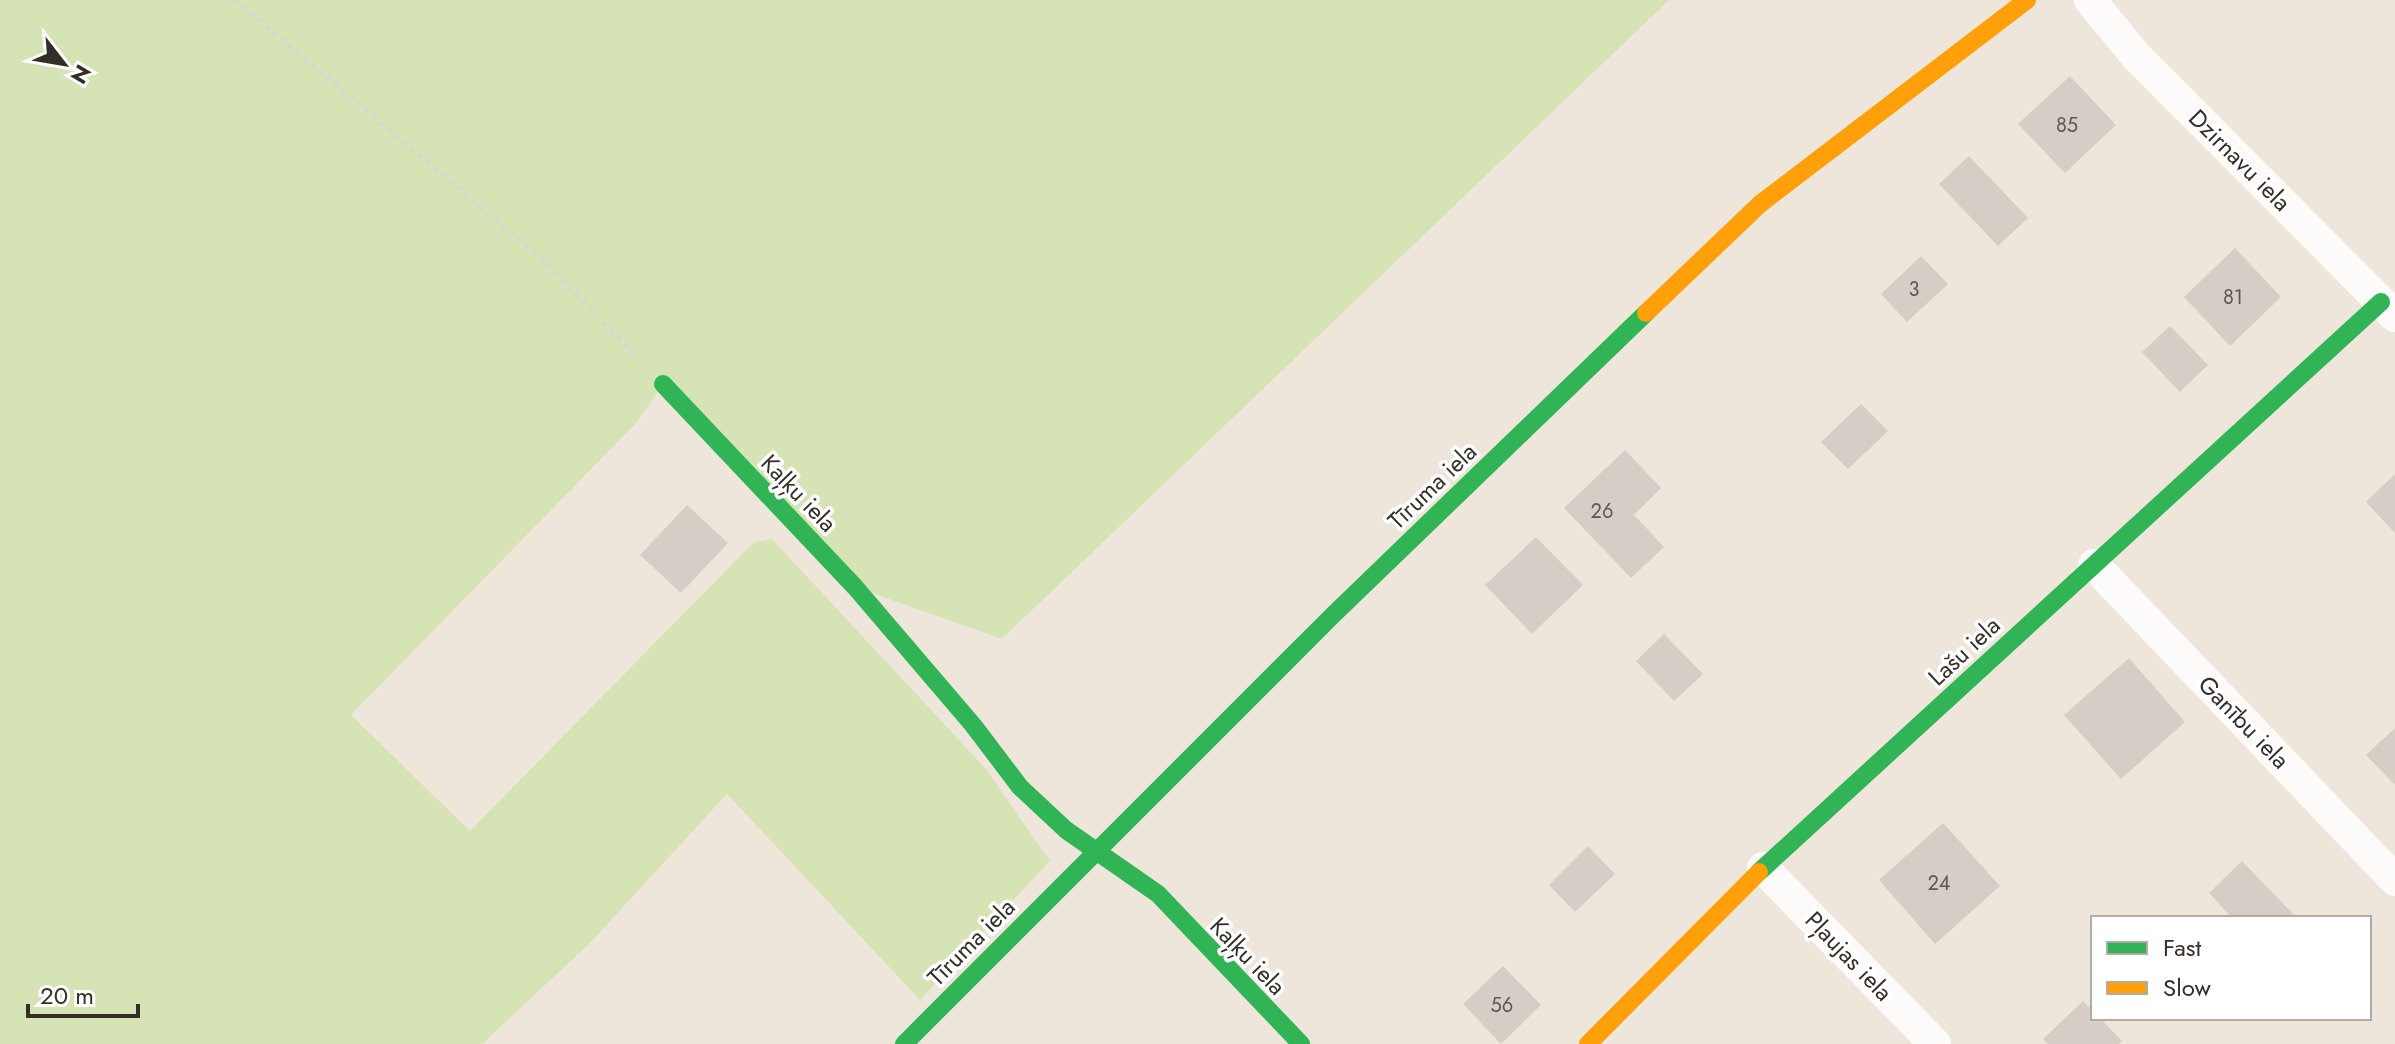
<svg xmlns="http://www.w3.org/2000/svg" width="2395" height="1044" viewBox="0 0 2395 1044" font-family="Jost,sans-serif">
<style>
.green{fill:#d6e4b5}
.building{fill:#d6cec6}
.lines{fill:none;stroke-linecap:round;stroke-linejoin:round}
.path{stroke:#d8d6d2;stroke-width:5;stroke-dasharray:4 6;stroke-linecap:butt}
.street{stroke:#fdfbfa;stroke-width:32}
.fast{stroke:#30b455;stroke-width:18}
.slow{stroke:#ff9f0a;stroke-width:18}
.labels{text-anchor:middle;dominant-baseline:central;stroke-width:7;stroke-linejoin:round;paint-order:stroke}
.number-label{font-size:20px;fill:#5d574f}
.street-label{font-size:24px;fill:#342e26;stroke:#fff}
</style>
<rect width="100%" height="100%" fill="#efe6db"/>
<polygon class="green" points="0,0 1669,0 1002,639 855,587 663,384 637,422 351,715 470,831 754,542 772,539 986,769 1050,861 920,1000 727,794 589,944 482,1044 0,1044"/>
<g class="building">
<polygon points="2070,76 2116,125 2065,173 2018,124"/>
<polygon points="1969,156 2028,218 1998,246 1939,184"/>
<polygon points="2235,248 2281,297 2230,346 2184,297"/>
<polygon points="1921,256 1948,284 1907,322 1881,294"/>
<polygon points="2170,326 2208,365 2180,392 2142,352"/>
<polygon points="1861,404 1888,431 1848,469 1821,442"/>
<polygon points="1625,450 1661,488 1634,515 1664,547 1631,578 1564,508"/>
<polygon points="2395,474 2395,533 2366,502"/>
<polygon points="687,505 728,543 681,593 640,555"/>
<polygon points="1536,537 1583,585 1532,634 1485,585"/>
<polygon points="1664,634 1703,674 1674,701 1636,661"/>
<polygon points="2129,658 2185,722 2121,779 2064,715"/>
<polygon points="2395,728 2395,785 2366,755"/>
<polygon points="1943,823 2000,886 1935,944 1879,880"/>
<polygon points="1588,846 1615,874 1575,912 1549,885"/>
<polygon points="2242,861 2297,918 2232,918 2209,893"/>
<polygon points="1503,966 1541,1005 1501,1044 1463,1004"/>
<polygon points="2083,1001 2093,1011 2093,1018 2100,1018 2122,1041 2118,1044 2048,1044 2043,1039"/>
</g>
<g class="lines">
<polyline class="path" points="235,0 543,260 637,357"/>
<g class="street">
<polyline points="2090,0 2137,57 2395,316"/>
<polyline points="2094,565 2395,880"/>
<polyline points="1763,868 1935,1044"/>
</g>
<g class="fast">
<polyline points="663,384 855,587 973,725 1020,787 1066,830 1158,894 1301,1044"/>
<polyline points="1759,872 2381,302"/>
<polyline points="904,1044 1333,615 1646,313"/>
</g>
<g class="slow">
<polyline points="1646,313 1760,204 2027,0"/>
<polyline points="1588,1044 1759,872"/>
</g>
</g>
<g class="labels">
<g class="number-label">
<text x="2067" y="125">85</text>
<text x="1914" y="289">3</text>
<text x="2233" y="297">81</text>
<text x="1602" y="511">26</text>
<text x="1939" y="883">24</text>
<text x="1502" y="1005">56</text>
</g>
<g class="street-label">
<text transform="translate(2240 160) rotate(45)">Dzirnavu iela</text>
<text transform="translate(1432 486) rotate(-44)">Tīruma iela</text>
<text transform="translate(799 493) rotate(46)">Kaļķu iela</text>
<text transform="translate(1964 651) rotate(-43)">Lašu iela</text>
<text transform="translate(2244 722) rotate(46)">Ganību iela</text>
<text transform="translate(971 942) rotate(-45)">Tīruma iela</text>
<text transform="translate(1248 956) rotate(46)">Kaļķu iela</text>
<text transform="translate(1849 956) rotate(46)">Pļaujas iela</text>
</g>
</g>
<rect x="2091" y="916" width="280" height="104" fill="#ffffff" stroke="#aeaba8" stroke-width="2"/>
<rect x="2107" y="942" width="40" height="12" fill="#30b455" stroke="#aeaba8" stroke-width="2"/>
<text x="2163" y="956" font-size="24" fill="#342e26">Fast</text>
<rect x="2107" y="982" width="40" height="12" fill="#ff9f0a" stroke="#aeaba8" stroke-width="2"/>
<text x="2163" y="996" font-size="24" fill="#342e26">Slow</text>
<g transform="translate(64 64) rotate(121)" stroke="#ffffff" stroke-width="6" paint-order="stroke">
<path d="M0-6L14 30L0 20L-14 30Z" fill="#342e26"/>
<text y="-12" font-size="22" font-weight="bold" text-anchor="middle" fill="#342e26">N</text>
</g>
<path d="M28 1004v12h110v-12" fill="none" stroke="#342e26" stroke-width="4"/>
<text x="40" y="1004" font-size="24" fill="#342e26" stroke="#ffffff" stroke-width="6" paint-order="stroke">20 m</text>
</svg>
